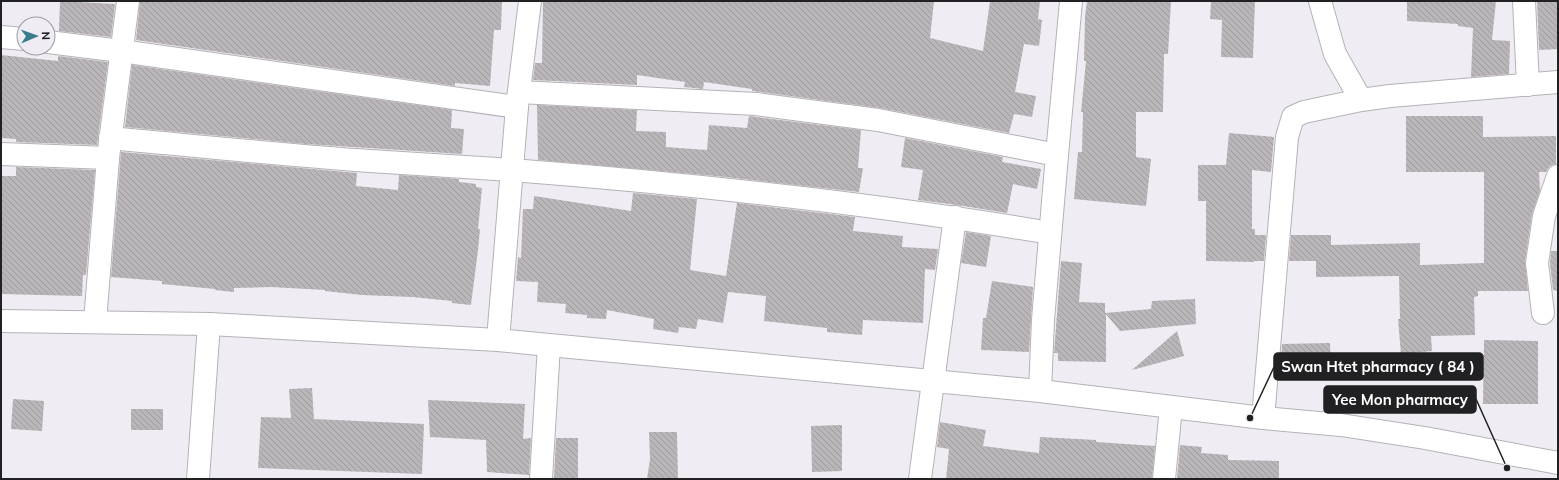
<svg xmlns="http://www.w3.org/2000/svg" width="1559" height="480" viewBox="0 0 1559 480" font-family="Mulish,sans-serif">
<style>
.building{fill:url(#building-back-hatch)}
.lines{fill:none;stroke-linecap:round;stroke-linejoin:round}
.minor-casing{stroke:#b4b2b7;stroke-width:24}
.minor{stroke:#fff;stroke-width:22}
.leader{fill:none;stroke:#212123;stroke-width:1.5}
.callout-dot{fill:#212123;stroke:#efedf3;stroke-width:1.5}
.callout{fill:#212123;stroke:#212123;stroke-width:1.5}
.callout-label{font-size:15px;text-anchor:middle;font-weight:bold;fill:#fff}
</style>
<defs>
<pattern id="building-back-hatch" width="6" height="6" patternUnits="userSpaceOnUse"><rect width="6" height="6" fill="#b9b5b9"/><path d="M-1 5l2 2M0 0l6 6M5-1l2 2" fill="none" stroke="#9f9b9f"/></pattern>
</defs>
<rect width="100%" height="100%" fill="#efedf3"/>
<g class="building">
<polygon points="60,1 115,4 111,37 59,31"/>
<polygon points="140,1 502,1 501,30 494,30 490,86 455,83 455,86 136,40"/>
<polygon points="543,1 934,1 930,38 983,51 990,1 1040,1 1038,19 1042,20 1039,46 1024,44 1015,92 1036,96 1032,117 1014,114 1009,133 880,108 752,91 752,89 704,82 703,89 684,87 685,82 637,75 637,85 533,80 535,63 542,63"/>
<polygon points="1087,1 1171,1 1168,54 1164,54 1163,112 1136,112 1136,157 1151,159 1146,206 1074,199 1078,152 1082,152 1083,112 1081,112 1086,61 1084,61 1085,17"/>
<polygon points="1211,1 1255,1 1253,58 1221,57 1222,20 1210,19"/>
<polygon points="1407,1 1496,1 1492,40 1510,41 1509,74 1471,77 1473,28 1458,26 1458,24 1407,21"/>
<polygon points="1537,1 1558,1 1558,49 1539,50"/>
<polygon points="1,55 58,61 58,56 108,62 97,145 16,142 16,139 1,138"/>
<polygon points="132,65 452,110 451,128 464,129 462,154 306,144 125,127"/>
<polygon points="537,105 637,110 636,131 666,132 666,147 707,150 709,125 747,128 749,116 861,130 858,168 863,168 859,192 716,176 538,160"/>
<polygon points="1406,116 1483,116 1483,137 1556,136 1556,164 1550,166 1546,172 1539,172 1540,191 1532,214 1525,261 1528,291 1478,291 1478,296 1474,297 1475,335 1431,336 1432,351 1401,354 1398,319 1400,319 1399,276 1316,277 1316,261 1289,261 1291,235 1331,235 1331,245 1420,243 1420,265 1484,263 1484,172 1406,172"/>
<polygon points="1229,133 1274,137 1271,172 1252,170 1252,229 1255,229 1255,235 1266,235 1264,261 1254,261 1254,262 1206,261 1206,201 1198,201 1198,165 1226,165"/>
<polygon points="905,138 1003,157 1002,162 1041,169 1037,189 1013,184 1007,213 957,205 918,200 923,170 901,167"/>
<polygon points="121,152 357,173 356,186 398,190 399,175 459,179 459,182 476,184 476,187 482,188 478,229 480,229 478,250 471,305 452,303 452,301 412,297 362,295 325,291 325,290 271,287 234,288 234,292 215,290 215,289 162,284 162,281 111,277"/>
<polygon points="16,167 95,170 86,275 83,275 82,296 1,294 1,176 16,176"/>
<polygon points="633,193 697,199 690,270 726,276 737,203 855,217 853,231 903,236 902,247 938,249 935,270 925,269 923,323 863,320 862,335 827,332 827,328 764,321 766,296 728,292 723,323 698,319 696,329 679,327 678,333 653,329 654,319 607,310 606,319 587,318 587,315 565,313 566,304 537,302 538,282 516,281 518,257 521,258 523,209 533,209 534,196 631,211"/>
<polygon points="966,232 991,236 986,267 961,263"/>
<polygon points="1551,251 1558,251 1558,291 1553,290 1550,263"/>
<polygon points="1061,261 1082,263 1079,302 1105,303 1105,313 1151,309 1152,301 1195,299 1196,324 1120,331 1106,314 1106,362 1058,361 1058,353 1054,353"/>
<polygon points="992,281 1033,287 1029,352 981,350 983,318 986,318"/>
<polygon points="1177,331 1184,356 1132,370"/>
<polygon points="1484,340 1538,341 1538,404 1483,404"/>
<polygon points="1330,343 1331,376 1312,376 1312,372 1281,372 1282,344"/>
<polygon points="312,388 314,419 424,424 422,474 258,468 261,417 291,418 289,389"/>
<polygon points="13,399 44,401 42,431 11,429"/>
<polygon points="428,400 525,404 523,439 531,438 529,475 487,472 486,440 430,437"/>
<rect x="131" y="409" width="32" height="21"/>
<polygon points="940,422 986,430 983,446 1039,453 1040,437 1096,440 1096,442 1155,446 1152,479 946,479 949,449 937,447"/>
<polygon points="842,425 842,471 812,472 811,426"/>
<polygon points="649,432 677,432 678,479 647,479 650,459"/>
<polygon points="556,438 578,438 578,478 554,478"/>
<polygon points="1180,445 1202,447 1201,453 1228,455 1228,460 1279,461 1279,479 1177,479"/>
</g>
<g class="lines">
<g class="minor-casing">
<g id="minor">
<polyline points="1320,1 1335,54 1361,100 1390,96 1558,82"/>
<polyline points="1524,1 1528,85"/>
<polyline points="1,37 24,39"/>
<polyline points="48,42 121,51 517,107"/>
<polyline points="519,92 756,104 878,120 1057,155 1043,320 1040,391"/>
<path d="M110,138C197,146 283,155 370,161C417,164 465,167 512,170C692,184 872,203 1050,233"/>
<polyline points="1,154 108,158"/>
<polyline points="1057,155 1071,1"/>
<polyline points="1543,313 1537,263 1544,216 1558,176"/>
<polyline points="1,321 209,324 498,340 549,345 1040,391 1263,418 1341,425 1425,438 1558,463"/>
<polyline points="95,322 108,158 128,1"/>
<polyline points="498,340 517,107 530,1"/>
<polyline points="1263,418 1287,137 1293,117 1304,112 1361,100"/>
<polyline points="198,479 209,324"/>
<polyline points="541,479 549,345"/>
<polyline points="920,479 955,217"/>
<polyline points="1164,479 1171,407"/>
</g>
</g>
<use href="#minor" class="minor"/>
</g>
<path class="leader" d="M1250 418L1274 367M1507 468L1476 399"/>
<g class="callout-dot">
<circle cx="1250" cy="418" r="4"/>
<circle cx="1507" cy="468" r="4"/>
</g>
<g class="callout">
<rect x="1274" y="353" width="209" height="27" rx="4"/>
<rect x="1324" y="386" width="152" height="27" rx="4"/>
</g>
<g class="callout-label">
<text x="1378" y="372">Swan Htet pharmacy ( 84 )</text>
<text x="1400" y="405">Yee Mon pharmacy</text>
</g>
<rect width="1559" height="480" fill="none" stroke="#212123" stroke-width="4"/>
<g transform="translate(36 36) rotate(88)"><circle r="19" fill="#efedf3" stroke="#9d9ba0"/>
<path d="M0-3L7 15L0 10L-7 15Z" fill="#397d8c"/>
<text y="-6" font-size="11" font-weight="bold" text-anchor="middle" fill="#212123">N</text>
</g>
</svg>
